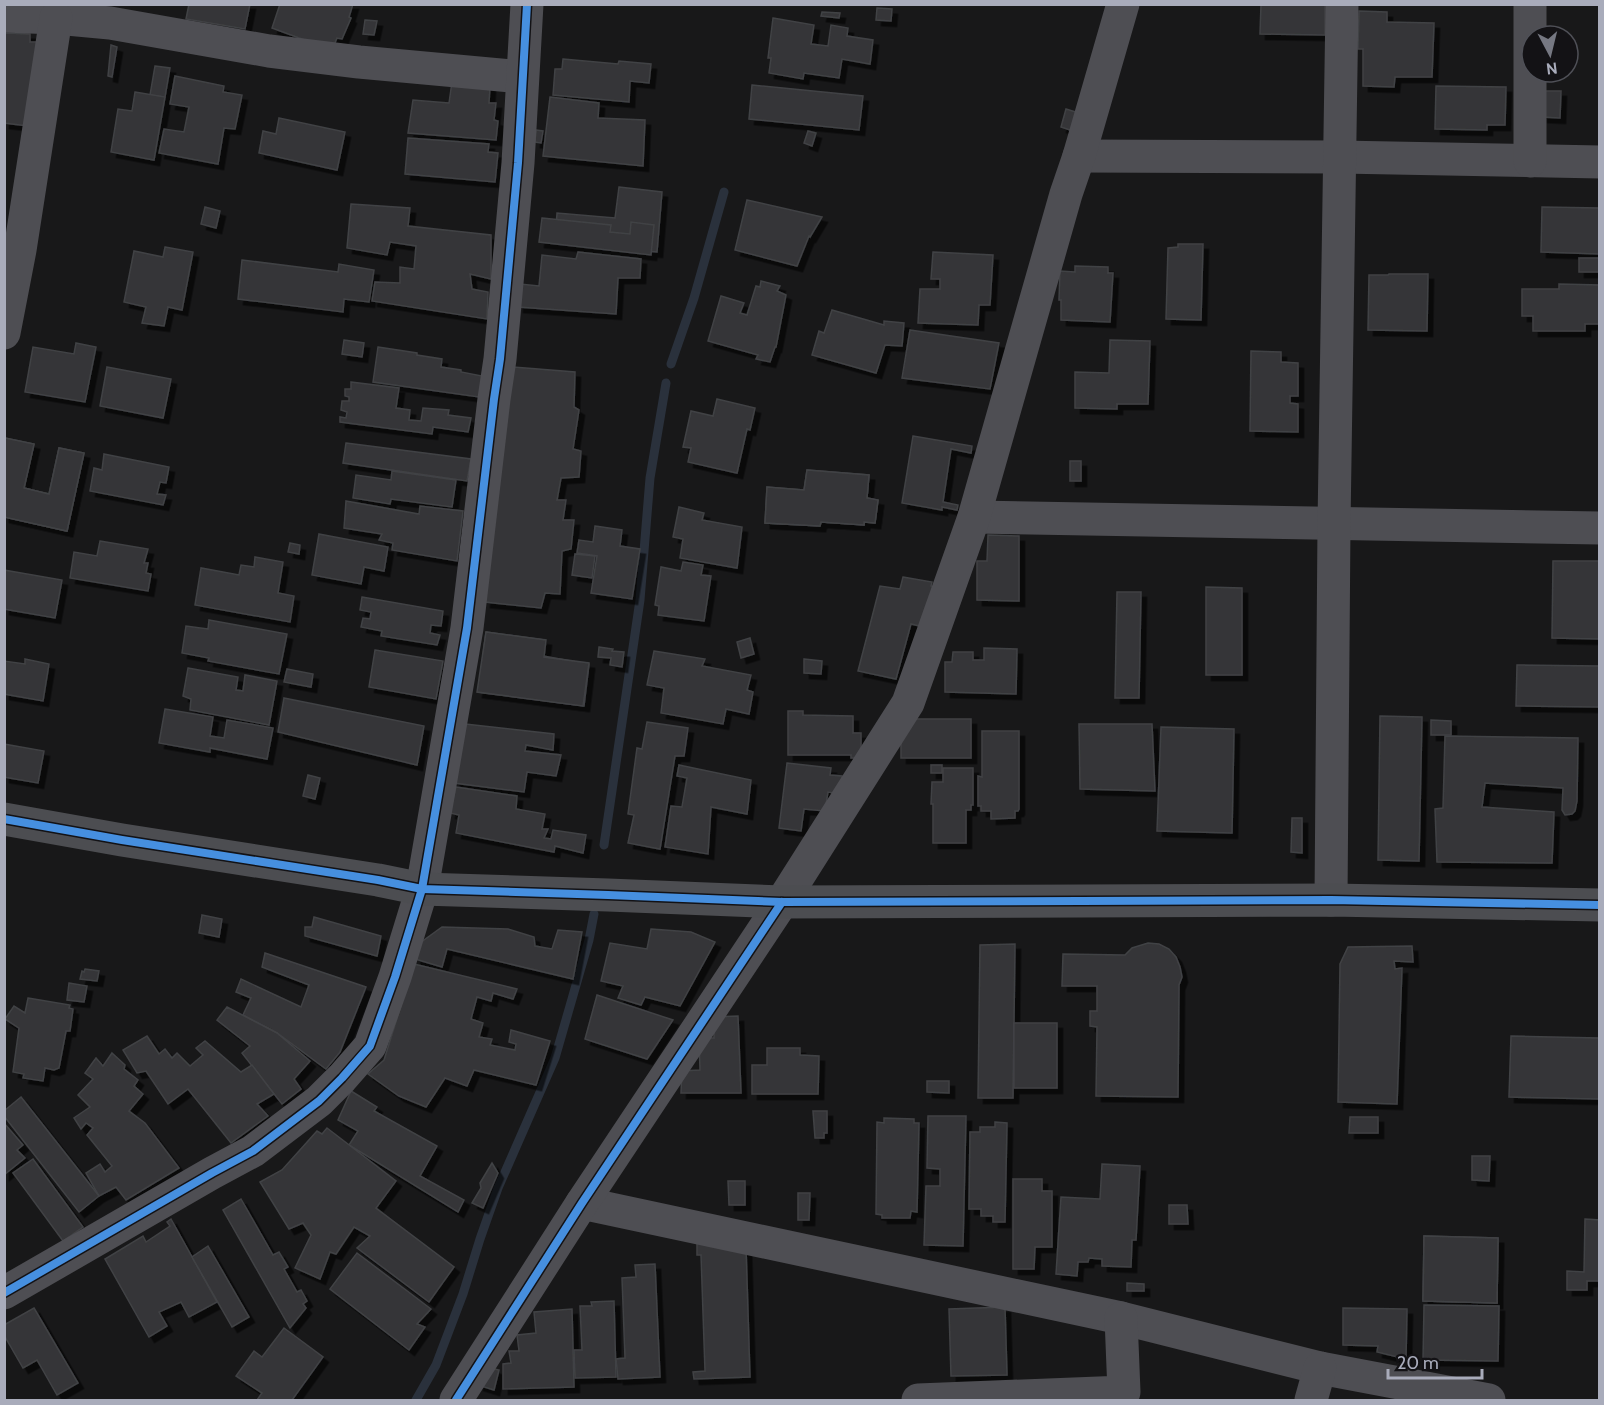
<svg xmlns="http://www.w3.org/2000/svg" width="1604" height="1405" viewBox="0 0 1604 1405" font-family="Cabin,sans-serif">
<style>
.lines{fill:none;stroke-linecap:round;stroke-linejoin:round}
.stream{stroke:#2a313c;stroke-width:9}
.building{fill:#353537;stroke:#414245;stroke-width:1.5;filter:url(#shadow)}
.street{stroke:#4e4e53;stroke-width:33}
.secondary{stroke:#4c4d51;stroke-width:33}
.cycleway-casing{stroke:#131215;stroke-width:11}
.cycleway{stroke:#468fdf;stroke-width:8}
</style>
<defs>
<filter id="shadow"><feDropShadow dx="5.5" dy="5.5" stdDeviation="0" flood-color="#0009"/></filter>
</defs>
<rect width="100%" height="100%" fill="#181819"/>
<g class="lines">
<g class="stream">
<polyline points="671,364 694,298 724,192"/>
<polyline points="604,845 640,600 650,478 666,383"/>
<polyline points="416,1400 436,1365 463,1294 480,1239 498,1188 555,1058 589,940 594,914"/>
</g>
</g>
<g class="building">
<polygon points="189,4 250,4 245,29 186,19"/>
<polygon points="280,4 353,4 349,17 351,18 342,39 337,38 332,50 272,28"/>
<polygon points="1261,4 1325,4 1325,35 1260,34"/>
<polygon points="877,8 892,9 891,21 876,20"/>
<polygon points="1359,11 1387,12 1387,22 1434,23 1432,77 1395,77 1394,87 1363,86 1363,49 1358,49"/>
<polygon points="822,12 840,13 839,18 821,16"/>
<polygon points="773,18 814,25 811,44 828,46 831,25 848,28 847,36 873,40 870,64 842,59 839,78 804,73 803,79 769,73 771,58 768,58"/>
<polygon points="365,20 377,21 374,35 363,34"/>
<polygon points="5,33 30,34 30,42 40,42 28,126 4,123"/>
<polygon points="111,45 117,47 112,77 108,76"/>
<polygon points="563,59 618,64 619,61 651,64 649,83 630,81 629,102 553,95 555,69 562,69"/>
<polygon points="155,66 170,68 165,97 150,95"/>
<polygon points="175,76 224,86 223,92 242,95 235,129 224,128 218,164 159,153 164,129 184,132 189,107 170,104"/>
<polygon points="452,82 490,86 489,103 496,103 494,120 498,121 496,140 408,133 413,100 449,103"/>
<polygon points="752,85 863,96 859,130 749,119"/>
<polygon points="1436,86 1506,87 1505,125 1487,125 1487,130 1435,129"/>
<polygon points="1543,91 1561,91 1560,118 1542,117"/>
<polygon points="135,92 165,97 154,160 111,152 118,109 132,111"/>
<polygon points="550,97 599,103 598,118 645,120 643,166 543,156"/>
<polygon points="1066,109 1079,113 1073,131 1061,127"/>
<polygon points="279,118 345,132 337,170 259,153 263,131 276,134"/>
<polygon points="536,130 543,131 541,143 535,142"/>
<polygon points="808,131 816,133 812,146 804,143"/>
<polygon points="408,138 489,144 488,152 498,153 495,182 405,174"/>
<polygon points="619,187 662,192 657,252 555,243 557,213 615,218"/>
<polygon points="747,200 822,217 810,237 809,236 797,266 735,250"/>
<polygon points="351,204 410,208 408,226 491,235 491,279 470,274 472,289 488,292 487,319 372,301 375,282 400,283 400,267 414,269 416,246 390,242 387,255 347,248"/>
<polygon points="205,207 220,211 216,228 201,224"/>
<polygon points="1542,207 1600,208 1600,254 1541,252"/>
<polygon points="542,218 611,225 610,232 630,234 631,222 654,225 651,255 539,242"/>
<polygon points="1178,244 1203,244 1201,320 1166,319 1168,248 1178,247"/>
<polygon points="165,247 193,252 182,310 168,307 164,326 142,323 146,307 124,302 134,251 163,257"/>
<polygon points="578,252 641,259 640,278 618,278 616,314 518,307 520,284 539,286 542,255 576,259"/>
<polygon points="933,252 993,255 990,305 979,305 978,325 918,323 920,289 940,289 940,279 931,279"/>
<rect x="1579" y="258" width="21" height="14"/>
<polygon points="242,260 338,272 339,264 374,270 369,302 344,299 343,312 238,299"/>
<polygon points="1075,266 1108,267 1108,273 1113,273 1110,322 1061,320 1061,300 1059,300 1060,271 1075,272"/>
<polygon points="1389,274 1428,274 1427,331 1368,330 1369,275 1388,275"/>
<polygon points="761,281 780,286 777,291 786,295 776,347 775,347 770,362 756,359 758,355 708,341 721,296 744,303 740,313 747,315 756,286 760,287"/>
<polygon points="1559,284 1600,285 1600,324 1585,324 1585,331 1533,331 1533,316 1522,316 1522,289 1559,289"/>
<polygon points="832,310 884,325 884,321 904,323 902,346 885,345 876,373 812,355 819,331 824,333"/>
<polygon points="910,330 999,343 990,389 902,378"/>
<polygon points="344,340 364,343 362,357 342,354"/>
<polygon points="1110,340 1150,341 1148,404 1117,404 1117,409 1075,408 1075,372 1109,373"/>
<polygon points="76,343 96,347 85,402 25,392 33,347 74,354"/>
<polygon points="378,347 417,353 417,355 442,359 441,367 461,370 461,372 482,376 479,397 373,382"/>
<polygon points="1251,351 1281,352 1281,362 1298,363 1298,396 1290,396 1290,403 1298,404 1298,432 1250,431"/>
<polygon points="107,367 171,379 163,418 100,406"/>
<polygon points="513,367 575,372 574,407 579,410 573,449 581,451 579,477 561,478 557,500 566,500 563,520 574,520 571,549 562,551 560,594 545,593 541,608 485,602"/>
<polygon points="351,382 399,388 396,408 410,410 409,420 421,421 423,408 449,410 448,415 471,418 468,432 433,427 432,434 340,422 340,417 346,418 347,412 341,410 342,401 349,401 349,397 345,396 345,389 351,389"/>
<polygon points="717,399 755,408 750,430 747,429 737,473 688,462 691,448 683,447 691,411 713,416"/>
<polygon points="913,436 972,446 971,453 951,449 943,502 958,505 957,510 942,507 942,510 902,503"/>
<polygon points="5,438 34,444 24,488 49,494 59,448 84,453 67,531 4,517"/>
<polygon points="5,438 34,444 24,488 49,494 59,448 84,453 67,531 4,517"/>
<polygon points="346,443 471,459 467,481 343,463"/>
<polygon points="104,454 169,467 166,483 160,482 157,494 166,495 163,505 90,491 94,468 102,470"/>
<rect x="1070" y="461" width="11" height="20"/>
<polygon points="807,470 869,475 867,498 878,500 875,523 864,522 864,525 821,522 820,526 765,523 767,487 804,490"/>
<polygon points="807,470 869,475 867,498 878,500 875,523 864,522 864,525 821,522 820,526 765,523 767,487 804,490"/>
<polygon points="392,471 456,480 452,507 391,499 390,504 353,498 356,475 391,480"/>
<polygon points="346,501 419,514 420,506 463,511 457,561 392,550 393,543 379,540 382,534 344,528"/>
<polygon points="679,507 704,513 702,520 742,527 737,568 680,558 683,539 673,537"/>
<polygon points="595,526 622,530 620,546 640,549 632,599 591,593 597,556 577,553 579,540 593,542"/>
<polygon points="319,534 388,547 384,571 364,567 361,584 312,575"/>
<polygon points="988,535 1019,536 1019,601 977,600 977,561 987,561"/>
<polygon points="100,541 148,549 144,563 148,563 146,573 151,574 148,591 70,578 74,552 97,556"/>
<polygon points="290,543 300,545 299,554 288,552"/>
<polygon points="575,554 595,556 592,578 572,575"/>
<polygon points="255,557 283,562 278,593 294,596 290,622 195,605 201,568 239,575 241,565 254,567"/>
<polygon points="1553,561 1600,561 1600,639 1552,638"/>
<polygon points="683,562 703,565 701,575 711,576 704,621 658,615 659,606 655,605 661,567 681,571"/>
<polygon points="4,570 62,580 55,618 4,609"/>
<polygon points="903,577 932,582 931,586 935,588 924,627 911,624 896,679 858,671 880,586 900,589"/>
<polygon points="1206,587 1242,588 1242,675 1206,675"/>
<polygon points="1117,592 1141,592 1139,698 1115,698"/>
<polygon points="362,597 443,611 441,626 431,625 430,633 440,635 437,645 381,636 382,631 361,627 363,618 370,619 371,612 360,610"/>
<polygon points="209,620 287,634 279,674 208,661 209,658 182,653 186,626 208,629"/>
<polygon points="486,632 544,640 543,656 589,664 584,706 478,692"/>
<polygon points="486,632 546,640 544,657 589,663 583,706 477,692"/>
<polygon points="750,638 754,654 741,658 737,642"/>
<polygon points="599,647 613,649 612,651 624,652 622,667 610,665 611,658 598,657"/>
<polygon points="984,648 1017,649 1016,694 945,692 945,662 952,662 953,652 973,652 973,660 984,660"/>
<polygon points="375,650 443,661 436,699 369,687"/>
<polygon points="654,651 705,659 702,666 751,675 747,690 753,692 749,714 726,709 723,724 661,713 664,688 647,685"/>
<polygon points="25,659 49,664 43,701 4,694 4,661 25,664"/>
<polygon points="804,659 822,661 821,674 804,673"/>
<polygon points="1517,665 1600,666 1600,707 1516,706"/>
<polygon points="188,668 238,677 236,690 243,691 245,675 277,681 269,725 190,710 191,699 183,696"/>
<polygon points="287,669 313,674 311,687 284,682"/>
<polygon points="284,698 424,726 417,765 278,732"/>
<polygon points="165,709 213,717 210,736 224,738 227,720 273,728 267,759 210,748 210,752 159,743"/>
<polygon points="788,711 803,711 803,715 853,716 853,733 861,733 861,758 851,758 851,755 788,755"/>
<polygon points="1380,716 1422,717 1419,861 1378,860"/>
<polygon points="915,719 971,719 971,758 901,758 901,742"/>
<polygon points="1431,720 1451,721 1451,735 1431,735"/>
<polygon points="647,722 688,728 684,756 675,756 660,849 628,843 634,815 628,814 637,748 642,749"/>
<polygon points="465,724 554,734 553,750 526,745 525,751 561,755 556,776 527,772 524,792 454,783"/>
<polygon points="1079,724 1152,724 1155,791 1080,789"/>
<polygon points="1161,727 1234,729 1232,833 1157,831"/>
<polygon points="982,731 1019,731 1019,809 1018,811 1015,811 1015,818 991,819 991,811 981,811 981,806 978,806 978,776 982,777"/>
<polygon points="1445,736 1578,738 1577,801 1575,811 1572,814 1565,815 1562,810 1563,788 1485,783 1482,807 1554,812 1552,863 1437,862 1435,809 1443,808"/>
<polygon points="4,744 44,751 38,783 4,777"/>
<polygon points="787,763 831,768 830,775 842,776 840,794 828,792 825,811 804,809 801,831 779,828"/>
<polygon points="679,765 751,780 747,814 711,807 708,854 665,847 671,806 682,807 687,778 677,776"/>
<rect x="931" y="765" width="11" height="8"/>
<polygon points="943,768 973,768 973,805 971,805 971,810 966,810 966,843 933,843 933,804 931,804 932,782 943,782"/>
<polygon points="308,775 320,778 315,799 303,796"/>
<polygon points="456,787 517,796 516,809 545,814 542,829 548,829 544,838 551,839 553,830 586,835 583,853 555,846 554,852 456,833 459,815 450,813"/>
<polygon points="1292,818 1302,818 1302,853 1291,852"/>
<polygon points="202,915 222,919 219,937 199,933"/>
<polygon points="314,917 381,936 377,956 305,936 305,927 312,927"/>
<polygon points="442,927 508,929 534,937 535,946 552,949 558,930 582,932 573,979 447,949 442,967 415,959 420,943"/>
<polygon points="651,929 691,932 715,942 680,1006 645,997 641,1005 618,998 623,986 601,981 610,943 647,949"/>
<polygon points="1148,943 1159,944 1169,949 1176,957 1180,967 1182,977 1179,985 1178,1097 1096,1096 1097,1027 1090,1026 1090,1011 1097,1011 1097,986 1062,986 1063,954 1125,955 1132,948"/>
<polygon points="1015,944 1013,1098 978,1098 980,945"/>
<polygon points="1412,946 1413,962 1394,961 1395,969 1402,968 1397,1104 1338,1102 1340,964 1348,947"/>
<polygon points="265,953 366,987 340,1052 326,1069 277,1033 243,1015 251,998 236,992 241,979 301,1007 309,985 262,967"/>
<polygon points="414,964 517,989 513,999 493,993 491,1001 477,997 471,1019 483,1023 479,1037 492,1039 490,1045 515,1050 516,1044 509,1042 511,1030 550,1041 536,1085 474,1070 467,1086 445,1078 426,1107 399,1096 368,1074 384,1060"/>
<polygon points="85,969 99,971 97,981 80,979 82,971 84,972"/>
<polygon points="69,983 87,986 84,1002 67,1000"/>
<polygon points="597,995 673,1020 647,1059 585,1039"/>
<polygon points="28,998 70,1005 69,1008 73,1009 70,1031 66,1031 59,1068 54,1070 45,1068 43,1081 23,1078 24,1074 13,1072 19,1028 5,1019 14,1006 25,1013"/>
<polygon points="227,1007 277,1033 310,1061 294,1079 301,1089 282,1104 242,1053 250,1046 217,1020"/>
<polygon points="738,1016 741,1093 681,1093 682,1071 700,1070 699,1038 714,1038 714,1017"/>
<rect x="1014" y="1023" width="43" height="65"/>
<polygon points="147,1036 159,1054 165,1049 172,1058 177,1053 190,1066 203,1055 196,1048 205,1041 241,1072 252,1065 274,1094 257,1104 268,1116 231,1143 188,1089 168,1104 146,1071 137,1073 123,1050"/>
<polygon points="1511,1036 1599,1038 1599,1099 1509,1097"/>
<polygon points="767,1048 800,1048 800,1055 819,1056 818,1094 752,1094 752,1065 767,1065"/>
<polygon points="112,1053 125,1065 124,1069 138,1080 134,1086 143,1094 129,1111 145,1123 179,1168 126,1200 116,1187 99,1196 86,1173 100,1164 105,1172 112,1166 87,1135 93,1128 86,1123 81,1129 74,1118 90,1107 78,1095 93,1079 85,1073 96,1058 103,1066"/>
<polygon points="927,1081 949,1081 949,1093 927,1092"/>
<polygon points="351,1091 377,1107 374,1111 437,1146 420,1176 464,1200 458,1212 349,1145 358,1131 338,1120"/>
<polygon points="21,1097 99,1196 79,1212 4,1116 4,1111"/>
<polygon points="813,1111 827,1111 827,1133 824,1133 824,1138 815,1138"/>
<polygon points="928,1116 966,1116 963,1246 924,1245 926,1186 940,1186 940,1169 927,1168"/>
<polygon points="1350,1117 1378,1117 1378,1133 1349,1133"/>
<polygon points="884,1118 914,1119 914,1123 919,1123 917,1212 911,1211 910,1218 882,1218 882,1215 876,1214 877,1122 884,1123"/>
<polygon points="995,1122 1007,1123 1005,1222 993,1222 993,1216 981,1216 981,1209 969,1209 970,1132 980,1132 980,1127 995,1127"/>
<polygon points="4,1123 23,1145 17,1150 25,1158 4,1175"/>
<polygon points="327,1128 396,1181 376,1208 454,1267 429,1302 357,1248 370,1236 354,1227 336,1254 330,1252 320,1279 295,1268 311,1235 303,1223 289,1229 260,1182 282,1170 317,1131 322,1134"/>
<polygon points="1472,1156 1490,1156 1489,1181 1472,1180"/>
<polygon points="33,1159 83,1227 63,1241 13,1173"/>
<polygon points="492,1163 498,1173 483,1208 472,1203 481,1188 480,1183"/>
<polygon points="1102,1164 1140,1166 1136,1240 1132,1240 1131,1267 1102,1266 1102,1259 1089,1258 1088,1262 1078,1262 1077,1276 1056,1274 1061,1197 1100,1199"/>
<polygon points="1013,1179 1042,1179 1042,1191 1052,1191 1052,1247 1035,1247 1034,1269 1013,1269"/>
<polygon points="728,1181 745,1181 745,1205 729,1205"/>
<polygon points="798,1193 810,1193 809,1220 798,1220"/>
<polygon points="241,1199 273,1255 279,1252 288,1267 284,1269 297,1292 301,1290 307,1301 303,1304 306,1308 290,1328 223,1210"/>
<polygon points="1169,1205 1187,1205 1188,1224 1169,1224"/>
<polygon points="171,1219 217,1302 189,1317 181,1302 159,1312 167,1326 149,1337 105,1259 143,1236 146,1242 170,1226 167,1222"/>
<polygon points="1585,1219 1600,1220 1600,1281 1587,1281 1587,1290 1567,1290 1567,1271 1584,1272"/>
<polygon points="1424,1236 1498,1238 1497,1303 1423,1301"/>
<polygon points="1424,1236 1498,1238 1497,1303 1423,1301"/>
<polygon points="697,1242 746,1247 750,1377 694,1379 693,1372 705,1371 701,1255 697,1255"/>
<polygon points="208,1246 249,1317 232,1327 192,1257"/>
<polygon points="357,1253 431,1309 417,1324 425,1327 409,1350 330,1289"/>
<polygon points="655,1264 660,1377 618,1379 616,1359 625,1358 622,1278 636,1277 635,1265"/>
<polygon points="1127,1283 1144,1284 1144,1291 1127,1291"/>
<polygon points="614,1301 616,1377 575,1378 574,1350 582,1350 580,1306 592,1306 591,1302"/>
<polygon points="1424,1305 1499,1306 1498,1361 1423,1360"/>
<polygon points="1005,1307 1007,1375 951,1376 949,1309"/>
<polygon points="34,1308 78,1383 57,1395 37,1360 23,1368 4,1335 4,1325"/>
<polygon points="1343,1308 1407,1309 1406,1359 1377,1352 1378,1346 1343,1345"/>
<polygon points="572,1309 574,1387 503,1389 503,1364 511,1363 509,1351 519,1351 517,1335 536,1333 534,1312"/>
<polygon points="284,1328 323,1357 292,1400 257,1400 262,1393 236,1376 254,1351 262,1357"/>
<polygon points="482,1366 499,1370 494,1390 478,1385"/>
</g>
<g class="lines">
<g class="street">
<polyline points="4,16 56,18 110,23 269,51 359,62 522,77"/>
<polyline points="1079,156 1340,157 1600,162"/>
<polyline points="1530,161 1530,4"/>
<polyline points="4,333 20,250 56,18"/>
<polyline points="974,517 1600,528"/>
<polyline points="1331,900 1334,524 1342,4"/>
<polyline points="582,1203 1121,1318 1320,1368 1489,1400"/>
<polyline points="4,1293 212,1173 253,1151 319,1101 342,1078 370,1046 395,977 422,889 467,628 494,399 500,359 518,163 527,4"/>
<polyline points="456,1400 582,1203 782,902 908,703 974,517 1066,194 1079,156 1123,4"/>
<polyline points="918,1400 1124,1392 1121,1318"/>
<polyline points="1311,1400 1320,1368"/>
</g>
<polyline class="secondary" points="4,819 122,840 378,880 422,889 608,895 782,902 1331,900 1600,905"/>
<g class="cycleway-casing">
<g id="cycleway">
<polyline points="4,819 122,840 378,880 422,889 608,895 782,902 1331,900 1600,905"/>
<polyline points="4,1293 212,1173 253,1151 319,1101 342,1078 370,1046 395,977 422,889 467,628 494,399 500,359 518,163 527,4"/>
<polyline points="456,1400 582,1203 782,902"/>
</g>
</g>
<use href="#cycleway" class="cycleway"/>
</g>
<rect width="1604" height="1405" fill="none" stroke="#a9acbb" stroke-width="12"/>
<g transform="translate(1550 54) rotate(173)"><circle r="28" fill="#131215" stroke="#4f5057" stroke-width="1.5"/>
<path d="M0-4.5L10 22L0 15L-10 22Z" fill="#767882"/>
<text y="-9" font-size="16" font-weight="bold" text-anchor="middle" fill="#a9acbb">N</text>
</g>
<path d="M1388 1369v9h94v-9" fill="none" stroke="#a9acbb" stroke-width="3"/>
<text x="1397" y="1369" font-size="18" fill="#a9acbb" stroke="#131215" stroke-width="4.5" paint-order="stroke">20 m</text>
</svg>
